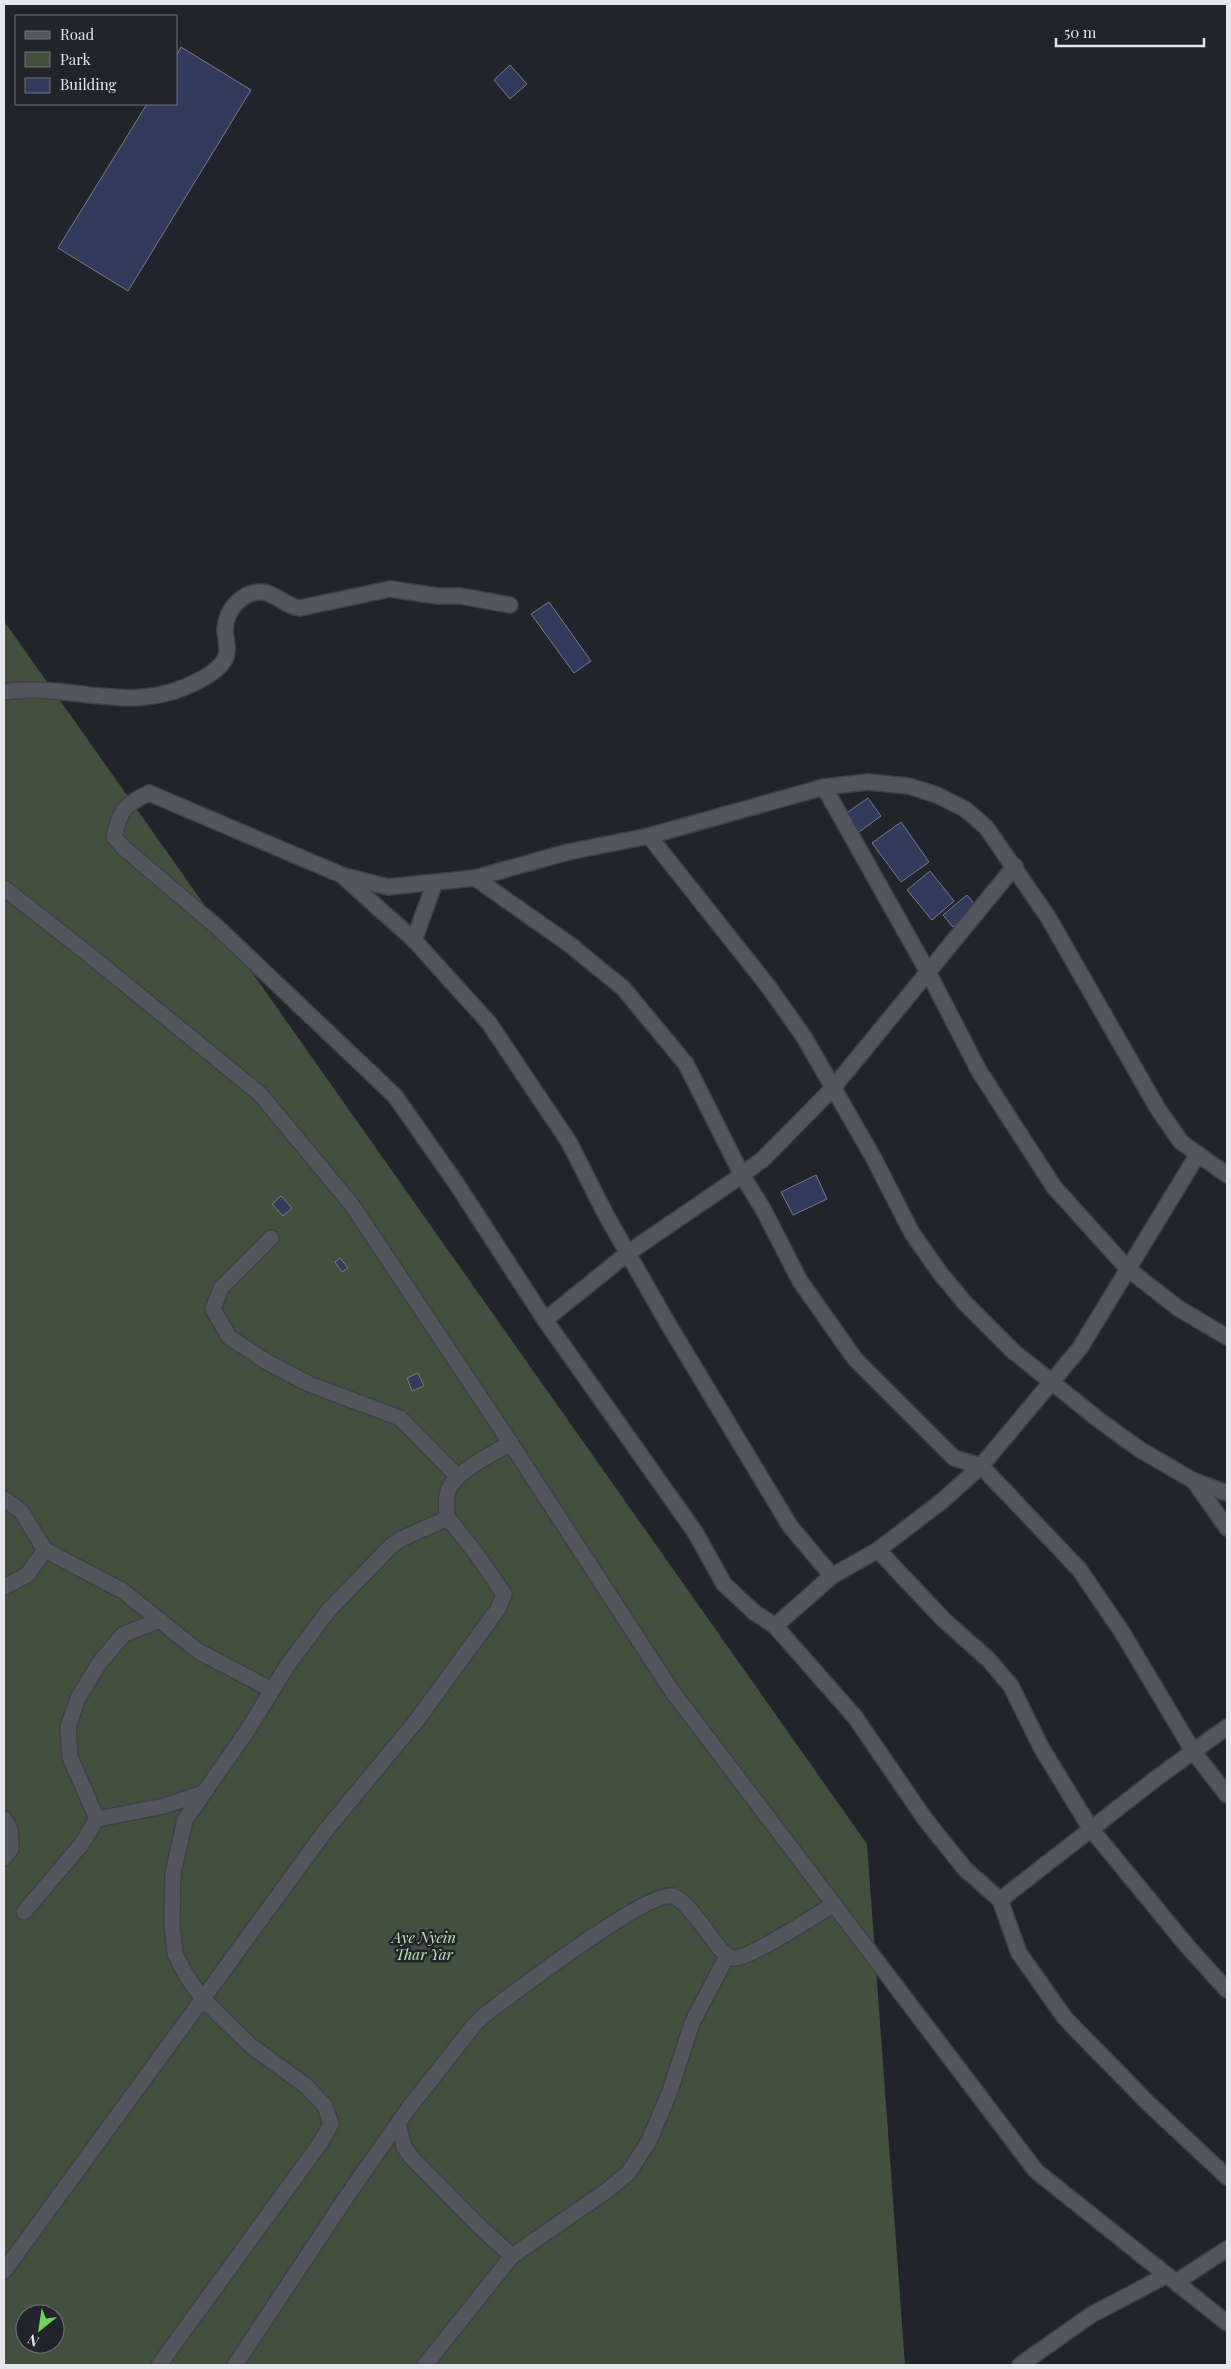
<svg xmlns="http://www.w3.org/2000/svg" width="1231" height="2369" viewBox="0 0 1231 2369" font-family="'Playfair Display',serif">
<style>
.green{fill:#42513e;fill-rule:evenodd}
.building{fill:#333b5d;stroke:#7a7c85}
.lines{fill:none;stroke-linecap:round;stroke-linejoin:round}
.minor-casing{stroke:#404147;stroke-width:18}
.minor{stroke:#54565e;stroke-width:15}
.labels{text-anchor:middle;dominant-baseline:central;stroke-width:5;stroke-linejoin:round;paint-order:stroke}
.park-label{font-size:15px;font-style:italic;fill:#bbe9b0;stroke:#22242b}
</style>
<rect width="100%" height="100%" fill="#22242b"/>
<path class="green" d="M4,621L867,1844L905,2365H4ZM25,2314H55V2344H25Z"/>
<g class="building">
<polygon points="181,47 251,90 128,291 58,248 147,104 176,104 176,56"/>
<polygon points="510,65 527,84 510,99 494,80"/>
<polygon points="549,602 591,661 574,673 531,614"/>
<polygon points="868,798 881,816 859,832 845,814"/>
<polygon points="901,822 929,862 901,882 872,843"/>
<polygon points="930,871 954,901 932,920 907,890"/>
<polygon points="967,895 977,907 953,927 943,915"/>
<polygon points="816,1175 827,1199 793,1215 781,1192"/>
<polygon points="281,1196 292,1208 283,1216 272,1204"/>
<polygon points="340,1258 348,1268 342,1272 335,1262"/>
<polygon points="418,1373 424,1386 412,1391 407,1378"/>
</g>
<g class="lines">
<g class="minor-casing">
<g id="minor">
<path d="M4,692C65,682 125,713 185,687C197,682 215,673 223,662C231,653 225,639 225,629C226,610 242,591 262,592C276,593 286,607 300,608L390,589L438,596H460L510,605"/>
<polyline points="824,787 928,972 979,1071 1054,1187 1128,1269 1178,1308 1227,1337"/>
<polyline points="649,836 768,986 804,1037 873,1157 912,1233 940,1273 965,1303 1013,1351 1099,1420 1139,1449 1194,1481 1227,1493"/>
<polyline points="345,878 414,940 489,1023 569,1142 606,1215 667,1322 790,1526 832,1576"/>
<polyline points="475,878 569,944 623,988 686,1064 742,1175 763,1209 800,1281 855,1359 954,1458 981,1466 1079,1569 1122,1632 1193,1751 1227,1795"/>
<polyline points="4,888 87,953 260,1094 352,1205 498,1424 672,1691 1036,2171 1227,2323"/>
<polyline points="414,940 435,882"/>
<path d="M1227,1175L1181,1142L1158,1109L1048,917L986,827L965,809L937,795L909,786L868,782L824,787L649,836L568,852L475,878L388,887L344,876L149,793C124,805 120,810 114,837L125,849L217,927L395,1096L456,1183L545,1320L695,1532L724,1584L754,1612L775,1626L855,1717L925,1819L965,1869L1000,1900L1019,1953L1065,2018L1147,2102L1227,2177"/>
<polyline points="271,1238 221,1288 213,1309 229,1337 267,1362 309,1384 400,1418 458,1477"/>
<polyline points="545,1320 628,1253 742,1175 763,1159 832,1089 1015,866"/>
<polyline points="1194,1481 1227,1528"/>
<polyline points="4,1499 21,1511 45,1550 123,1591 198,1651 272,1690"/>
<polyline points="878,1550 944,1620 989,1660 1011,1686 1042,1749 1091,1829 1188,1947 1227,1990"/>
<polyline points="4,1587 27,1575 45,1550"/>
<polyline points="775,1626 832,1576 878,1550 942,1501 981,1466 1080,1348 1198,1154"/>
<polyline points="4,1819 10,1829 11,1849 4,1858"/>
<polyline points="97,1819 70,1757 68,1727 78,1698 100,1662 124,1634 160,1620"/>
<polyline points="1000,1900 1158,1777 1227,1727"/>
<polyline points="24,1912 81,1845 97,1819 164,1806 203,1793"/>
<polyline points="398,2123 404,2147 413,2159 478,2225 512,2256"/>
<polyline points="4,2271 326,1830 417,1720 498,1609 504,1594 475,1552 448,1518"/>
<polyline points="1176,2282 1227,2249"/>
<path d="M159,2365L321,2142L331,2124L325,2106L306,2086L250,2045L203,1999L187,1977L175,1954L172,1923L173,1873L185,1820L247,1731L287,1666L328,1611L391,1546L401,1539L448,1518C446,1509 445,1500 448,1491C454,1472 494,1453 511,1443"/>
<path d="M235,2365L347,2196L408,2109L475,2024L488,2012C514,1993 647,1891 672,1896C686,1898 710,1937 720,1949C724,1953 727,1957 733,1958C750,1959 816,1915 834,1904"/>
<polyline points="425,2365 512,2256 609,2189 629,2172 649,2141 670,2091 692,2023 727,1956"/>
<polyline points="1020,2365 1091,2315 1167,2275"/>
</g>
</g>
<use href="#minor" class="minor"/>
</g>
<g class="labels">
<g class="park-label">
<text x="424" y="1937">Aye Nyein<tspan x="424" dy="17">Thar Yar</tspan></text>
</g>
</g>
<rect width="1231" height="2369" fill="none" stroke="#e6e7ec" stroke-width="10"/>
<rect x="15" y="15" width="162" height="90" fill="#22242b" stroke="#707278"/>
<rect x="25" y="31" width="25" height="8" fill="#54565e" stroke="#707278"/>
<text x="60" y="40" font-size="15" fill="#e6e7ec">Road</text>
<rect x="25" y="52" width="25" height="15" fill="#42513e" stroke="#707278"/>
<text x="60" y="65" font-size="15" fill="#e6e7ec">Park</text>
<rect x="25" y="78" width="25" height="15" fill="#333b5d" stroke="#707278"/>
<text x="60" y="90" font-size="15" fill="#e6e7ec">Building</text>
<g transform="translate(40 2329) rotate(210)"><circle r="24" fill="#22242b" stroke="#707278"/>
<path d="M0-4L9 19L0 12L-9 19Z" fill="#73d25c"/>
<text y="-8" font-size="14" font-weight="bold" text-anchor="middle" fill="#e6e7ec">N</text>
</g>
<path d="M1056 38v8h148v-8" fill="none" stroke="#e6e7ec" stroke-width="2.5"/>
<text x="1064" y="38" font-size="15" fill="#e6e7ec" stroke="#22242b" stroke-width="4" paint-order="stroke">50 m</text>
</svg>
